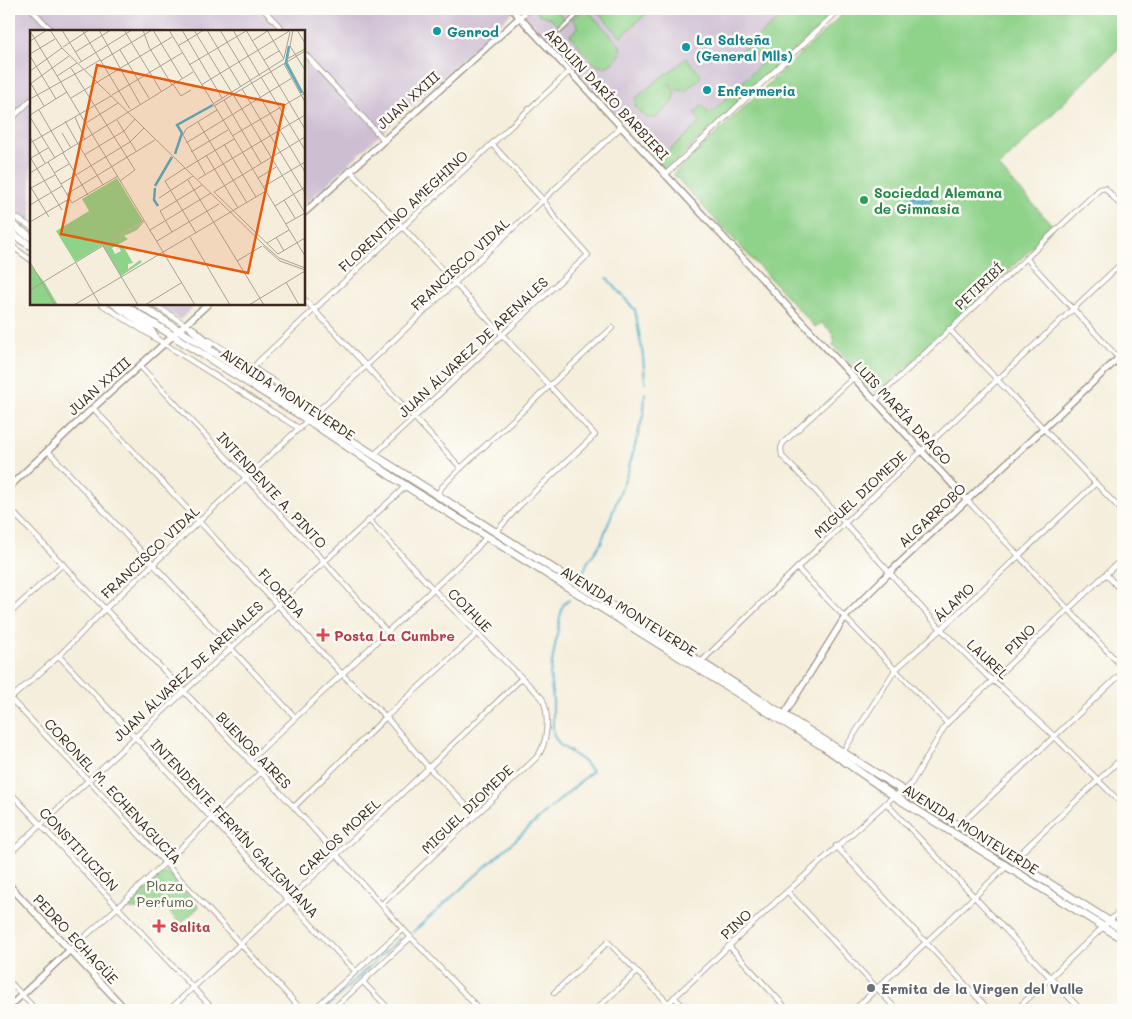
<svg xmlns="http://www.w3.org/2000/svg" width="1132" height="1019" viewBox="0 0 1132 1019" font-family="Mali,sans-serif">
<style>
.industrial{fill:#cdbed2}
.green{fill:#8fd28a;stroke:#657e54}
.water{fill:url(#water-waves);stroke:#426c74}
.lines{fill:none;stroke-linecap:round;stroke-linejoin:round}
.stream{stroke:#49adc9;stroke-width:2}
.pedestrian-casing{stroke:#988c7d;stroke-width:5}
.minor-casing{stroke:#988c7d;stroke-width:6}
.tertiary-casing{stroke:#988c7d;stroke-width:8}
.primary-casing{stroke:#988c7d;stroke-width:9}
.pedestrian{stroke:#fff;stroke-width:3}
.minor{stroke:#fff;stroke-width:4.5}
.tertiary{stroke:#fff;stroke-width:5.5}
.primary{stroke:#fff;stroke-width:7}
.culture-dot{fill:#0f9aa8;stroke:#fdfcf7;stroke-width:2}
.leisure-dot{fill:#2e9e5b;stroke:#fdfcf7;stroke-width:2}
.health-dot{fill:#e0444e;stroke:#fdfcf7;stroke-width:2}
.worship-dot{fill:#6b7280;stroke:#fdfcf7;stroke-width:2}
.labels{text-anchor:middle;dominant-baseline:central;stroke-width:5;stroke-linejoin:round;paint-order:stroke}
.culture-label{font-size:14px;font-weight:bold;fill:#0d838f;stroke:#fdfcf7;text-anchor:start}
.street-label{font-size:14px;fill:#3b2a1e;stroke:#fdfcf7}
.leisure-label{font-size:14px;font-weight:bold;fill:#27864d;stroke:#fdfcf7;text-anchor:start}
.health-label{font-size:14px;font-weight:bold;fill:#be3a42;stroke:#fdfcf7;text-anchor:start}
.park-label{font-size:14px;fill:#545c3e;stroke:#fdfcf7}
.worship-label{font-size:14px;font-weight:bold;fill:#5b616d;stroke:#fdfcf7;text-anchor:start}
.inset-river{fill:none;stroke:#49adc9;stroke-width:2.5}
.inset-road{fill:none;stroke:#aba090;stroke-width:1}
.view{fill:#e8590c;fill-opacity:0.15;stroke:#e8590c;stroke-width:2.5}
.inset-edge{fill:none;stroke:#3b2a1e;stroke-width:2.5}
</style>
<defs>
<pattern id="water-waves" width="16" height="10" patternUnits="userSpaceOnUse" patternTransform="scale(1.25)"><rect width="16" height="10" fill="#49adc9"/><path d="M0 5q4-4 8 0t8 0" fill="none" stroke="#3e8da3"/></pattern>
</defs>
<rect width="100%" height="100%" fill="#fdfcf7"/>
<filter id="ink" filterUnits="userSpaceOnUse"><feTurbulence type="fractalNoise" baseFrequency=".02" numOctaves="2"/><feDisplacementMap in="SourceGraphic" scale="10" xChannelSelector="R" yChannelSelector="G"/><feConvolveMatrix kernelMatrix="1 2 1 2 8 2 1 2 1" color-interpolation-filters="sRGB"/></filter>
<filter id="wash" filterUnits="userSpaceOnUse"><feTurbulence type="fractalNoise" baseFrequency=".0096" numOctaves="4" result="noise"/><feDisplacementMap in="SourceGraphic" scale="20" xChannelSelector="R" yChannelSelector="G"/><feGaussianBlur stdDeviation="1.12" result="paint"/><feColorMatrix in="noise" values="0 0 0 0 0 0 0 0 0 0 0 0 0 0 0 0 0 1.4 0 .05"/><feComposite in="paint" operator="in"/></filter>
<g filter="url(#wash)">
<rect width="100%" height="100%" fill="#f5eedc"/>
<g class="industrial">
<polygon points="9,9 516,9 304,205 304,31 31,31 31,225 9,210"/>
<polygon points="519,9 833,9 665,167"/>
<polygon points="155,304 197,304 180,320"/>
</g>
<g class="green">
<polygon points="538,9 555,9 567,22 560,28 550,18 538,14 536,11"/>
<path d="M583,9H586L620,45L621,54C616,59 609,68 601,67C593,66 576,42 570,35L579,27L572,19Z"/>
<polygon points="595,9 620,9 622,10 623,9 642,9 646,14 621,37"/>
<polygon points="782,9 839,9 666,171 657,161 701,122 694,113 702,106 710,114 763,62 751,49 741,58 737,54 778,20 774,16"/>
<path d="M848,9H1123V44L999,167L1054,227L880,393H876L833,345C837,335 829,328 821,323L815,327L673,174Z"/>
<polygon points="686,58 701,75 699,77 700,78 685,91 677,90 670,83 668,85 672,87 675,93 674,101 656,118 647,118 635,106 636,98 666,73 668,74"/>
<polygon points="167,871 199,907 180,924 167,909 124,909"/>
</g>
<polygon class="water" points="923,185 934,197 921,211 909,198"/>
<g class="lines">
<g class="stream">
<polyline points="607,278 635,310 643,356 645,382"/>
<polyline points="581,579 587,563 601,543 628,471 644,412 645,393"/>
<polyline points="413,932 592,771 583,761 559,744 554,736 553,729 553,700 550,675 560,617 563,605 569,600"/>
<polyline points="323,1010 399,939"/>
</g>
</g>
</g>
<g filter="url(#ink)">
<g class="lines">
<g class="pedestrian-casing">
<polyline id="pedestrian" points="560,31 583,9"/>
</g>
<g class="minor-casing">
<g id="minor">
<polyline points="31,9 52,31"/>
<polyline points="263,9 284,31"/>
<polyline points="520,17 530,9"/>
<polyline points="304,53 383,139"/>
<polyline points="9,121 31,100"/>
<polyline points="350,170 595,435 519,506 496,532"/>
<polyline points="665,175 840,9"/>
<polyline points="9,213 31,227"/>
<polyline points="9,244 31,260"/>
<polyline points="1026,258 1123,363"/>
<polyline points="304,299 461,468"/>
<polyline points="101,304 300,429"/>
<polyline points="153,304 194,330"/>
<polyline points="949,329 1123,512"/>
<polyline points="209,340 319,410"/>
<polyline points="140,366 324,561 387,632"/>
<polyline points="253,368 259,361 569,72"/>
<polyline points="853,378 783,443 781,448 782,456 813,488 941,629 988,677 1001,687 1054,736 1123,805"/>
<polyline points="874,401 1100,189 1105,188 1107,190 1123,208"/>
<polyline points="93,408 342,674 386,717 429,768 476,815"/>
<path d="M315,417L319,410C419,315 521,222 621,127"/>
<polyline points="48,451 295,717"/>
<polyline points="374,455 588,255 556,219 544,201 492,144"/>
<polyline points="437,495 442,487 461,468 612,328"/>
<polyline points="967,500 1123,668"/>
<polyline points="9,508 294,807 403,929 480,1010"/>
<path d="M369,520L433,589L542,698C550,714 548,745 536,758L382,904"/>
<polyline points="9,523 17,516"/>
<polyline points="797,568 947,723"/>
<polyline points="1106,574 1123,593"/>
<polyline points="9,614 63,564"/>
<polyline points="59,656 355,971"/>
<polyline points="702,661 797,568 1123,262"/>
<polyline points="9,697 88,780 302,1010"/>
<polyline points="10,699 59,656 106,608 308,420"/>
<polyline points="843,752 895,670 941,629 1096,483"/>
<polyline points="249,761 477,548 487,536"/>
<polyline points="9,791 214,1010"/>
<polyline points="886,803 1081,1010"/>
<polyline points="294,807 386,717 478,633"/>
<polyline points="960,825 1123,672"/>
<polyline points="836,846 989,1010"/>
<polyline points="9,854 406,486"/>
<polyline points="1013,860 1123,757"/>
<polyline points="788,892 897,1010"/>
<polyline points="729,946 788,1010"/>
<polyline points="70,950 118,907 260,773"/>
<polyline points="9,981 36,1010"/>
<polyline points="363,982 390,1010"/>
<polyline points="554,993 608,942 668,1003"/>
<polyline points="674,997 687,1010"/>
<polyline points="169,1010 373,821 522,678"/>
<polyline points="313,1010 403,929"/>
<polyline points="332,1010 411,937"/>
<polyline points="595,1010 637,972"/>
<polyline points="661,1010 781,897 894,796 905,790 911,784 947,723 1123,558"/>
<polyline points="854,1010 1007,866"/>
<polyline points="1016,1010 1123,908"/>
</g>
</g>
<g class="tertiary-casing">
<g id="tertiary">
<polyline points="512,9 967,500"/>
<polyline points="304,213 520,17"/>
<polyline points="9,487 93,408 208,304"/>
<polyline points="784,715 845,617 889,573 1123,354"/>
<polyline points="9,885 126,1010"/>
<polyline points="9,1007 70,950"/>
</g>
</g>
<g class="primary-casing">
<g id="primary">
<polyline points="9,223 31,237"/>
<polyline points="9,232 31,246"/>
<polyline points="114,304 150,329 155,337"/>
<polyline points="122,304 308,420 406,486 824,747 894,796 1123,939"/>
<polyline points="138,304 374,455 1123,930"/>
<polyline points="192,329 210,344"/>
</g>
</g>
<use href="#pedestrian" class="pedestrian"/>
<use href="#minor" class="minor"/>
<use href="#tertiary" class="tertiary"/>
<use href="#primary" class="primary"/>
</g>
</g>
<g class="culture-dot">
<circle cx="437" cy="31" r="5"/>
<circle cx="686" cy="47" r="5"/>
<circle cx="707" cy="90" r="5"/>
</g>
<circle class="leisure-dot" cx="864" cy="200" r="5"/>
<g class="health-dot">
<path d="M320.5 627.5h5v5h5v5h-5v5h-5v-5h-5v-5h5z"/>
<path d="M156.5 918.5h5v5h5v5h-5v5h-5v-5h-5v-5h5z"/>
</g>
<circle class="worship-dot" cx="871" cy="988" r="5"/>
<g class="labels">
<g class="culture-label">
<text x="447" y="31">Genrod</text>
<text x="696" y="39">La Salteña<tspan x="696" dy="16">(General Mlls)</tspan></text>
<text x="717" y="90">Enfermeria</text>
</g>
<g class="street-label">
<text transform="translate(607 94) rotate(47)">ARDUIN DARÍO BARBIERI</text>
<text transform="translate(408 100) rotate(-42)">JUAN XXIII</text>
<text transform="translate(403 211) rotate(-43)">FLORENTINO AMEGHINO</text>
<text transform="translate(460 264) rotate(-43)">FRANCISCO VIDAL</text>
<text transform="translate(979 286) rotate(-43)">PETIRIBÍ</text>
<text transform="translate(473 347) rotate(-43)">JUAN ÁLVAREZ DE ARENALES</text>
<text transform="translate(99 386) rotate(-42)">JUAN XXIII</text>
<text transform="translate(288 394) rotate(33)">AVENIDA MONTEVERDE</text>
<text transform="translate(903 413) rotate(47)">LUIS MARÍA DRAGO</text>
<text transform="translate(272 490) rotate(47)">INTENDENTE A. PINTO</text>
<text transform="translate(860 494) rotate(-43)">MIGUEL DIOMEDE</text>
<text transform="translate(932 515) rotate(-43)">ALGARROBO</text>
<text transform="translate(150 552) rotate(-43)">FRANCISCO VIDAL</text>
<text transform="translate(282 593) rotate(47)">FLORIDA</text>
<text transform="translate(954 602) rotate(-43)">ÁLAMO</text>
<text transform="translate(470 610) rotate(45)">COIHUE</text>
<text transform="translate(629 611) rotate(32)">AVENIDA MONTEVERDE</text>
<text transform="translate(1020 639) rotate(-44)">PINO</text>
<text transform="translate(988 659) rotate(43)">LAUREL</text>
<text transform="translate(188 671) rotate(-43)">JUAN ÁLVAREZ DE ARENALES</text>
<text transform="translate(254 750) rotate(46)">BUENOS AIRES</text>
<text transform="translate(113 791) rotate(47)">CORONEL M. ECHENAGUCÍA</text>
<text transform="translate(467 809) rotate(-44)">MIGUEL DIOMEDE</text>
<text transform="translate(235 828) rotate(47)">INTENDENTE FERMÍN GALIGNIANA</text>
<text transform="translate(971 829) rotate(32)">AVENIDA MONTEVERDE</text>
<text transform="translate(339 837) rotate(-43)">CARLOS MOREL</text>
<text transform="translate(79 849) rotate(47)">CONSTITUCIÓN</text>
<text transform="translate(736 924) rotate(-43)">PINO</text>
<text transform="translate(76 939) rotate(47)">PEDRO ECHAGÜE</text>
</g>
<g class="leisure-label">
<text x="874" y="192">Sociedad Alemana<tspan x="874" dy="16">de Gimnasia</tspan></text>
</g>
<g class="health-label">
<text x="334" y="635">Posta La Cumbre</text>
<text x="170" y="926">Salita</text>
</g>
<g class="park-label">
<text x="165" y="885">Plaza<tspan x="165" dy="16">Perfumo</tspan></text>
</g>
<g class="worship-label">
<text x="881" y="988">Ermita de la Virgen del Valle</text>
</g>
</g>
<g transform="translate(30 30)">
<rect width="275" height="275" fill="#f5eedc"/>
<path d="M87,148L113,191L45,232L26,201L59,181L52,169ZM114,192L107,200L94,206L98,209L82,218L85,224L91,221L88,216L95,219L103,233L98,234V239L110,230L112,232L91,246L73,216ZM0,234L15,253L28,275H0Z" fill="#8fd28a"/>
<path class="inset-river" d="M259,16L256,33L272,63M145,124L152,103L147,95L183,75M125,156L142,127M125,158L124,170L128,176"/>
<path class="inset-road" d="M20,0L32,18L234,215L249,228L275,238M32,0L51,31M52,0L100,79M69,0L110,74M94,0L131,61M113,0L119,17L142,55M123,0L152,48M139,0L275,226M152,0L192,68M164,0L275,183M177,0L211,57M190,0L275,142M203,0L230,46M216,0L275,99M237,0L254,29M267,0L275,13M0,1L165,275M0,11L17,0M222,11L239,0M148,16L174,0M260,16L275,40M33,17L59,0M90,20L119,68M45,22L81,0M0,24L25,9M0,26L26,69M254,28L260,2M257,29L275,19M234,30L249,21M71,31L122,0M257,32L275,66M257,32L263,0M49,33L102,0M254,34L275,72M159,35L216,1M41,38L105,140L90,151M55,39L70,30M0,41L32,18M27,46L47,33M231,47L275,120M0,52L14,76M0,54L39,26M143,54L151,66L161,60M171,55L261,0M212,59L275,163M82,65L152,23M41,68L142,7M0,69L54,39M194,70L231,133M183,74L254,29M184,76L275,21M9,80L34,123M0,85L37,62M0,87L25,128M45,87L55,110M87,90L106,121M35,91L48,114M168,92L217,173M56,93L88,73M32,103L41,118M202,106L275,63M0,107L15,133M0,113L81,66M156,113L262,48M48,114L73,155M194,114L226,167M161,122L198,100M33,123L58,165M54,125L94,101L105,89M176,125L208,178M0,127L32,180M1,128L18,118M18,132L42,173L88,146M155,138L135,151L166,203M156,138L204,109M0,143L163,42M24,143L39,134M175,144L153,105L156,99L187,80M228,148L246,137M168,149L275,85M158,150L234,275M31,154L100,112L114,98M0,156L19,187M233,157L275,132M1,158L25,145M184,162L248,224L275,208M184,162L275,107M37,164L125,110M129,168L163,146M254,170L265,188M0,175L32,156M245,176L275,157M0,192L39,169M256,194L275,183M120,200L181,163M142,202L130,181L172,155M160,207L200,275M246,207L254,221M127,211L189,174M237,213L259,200M73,216L108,275M233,216L250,231L275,240M207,231L232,216M0,232L25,275M46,233L70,275M256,252L269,275M0,260L114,191M44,275L236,161M115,275L151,253M219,275L275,241"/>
<path class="view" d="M67,35L254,75L218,243L31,204Z"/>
<rect width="275" height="275" class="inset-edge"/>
</g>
<rect width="1132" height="1019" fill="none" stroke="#fdfcf7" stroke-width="30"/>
</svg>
